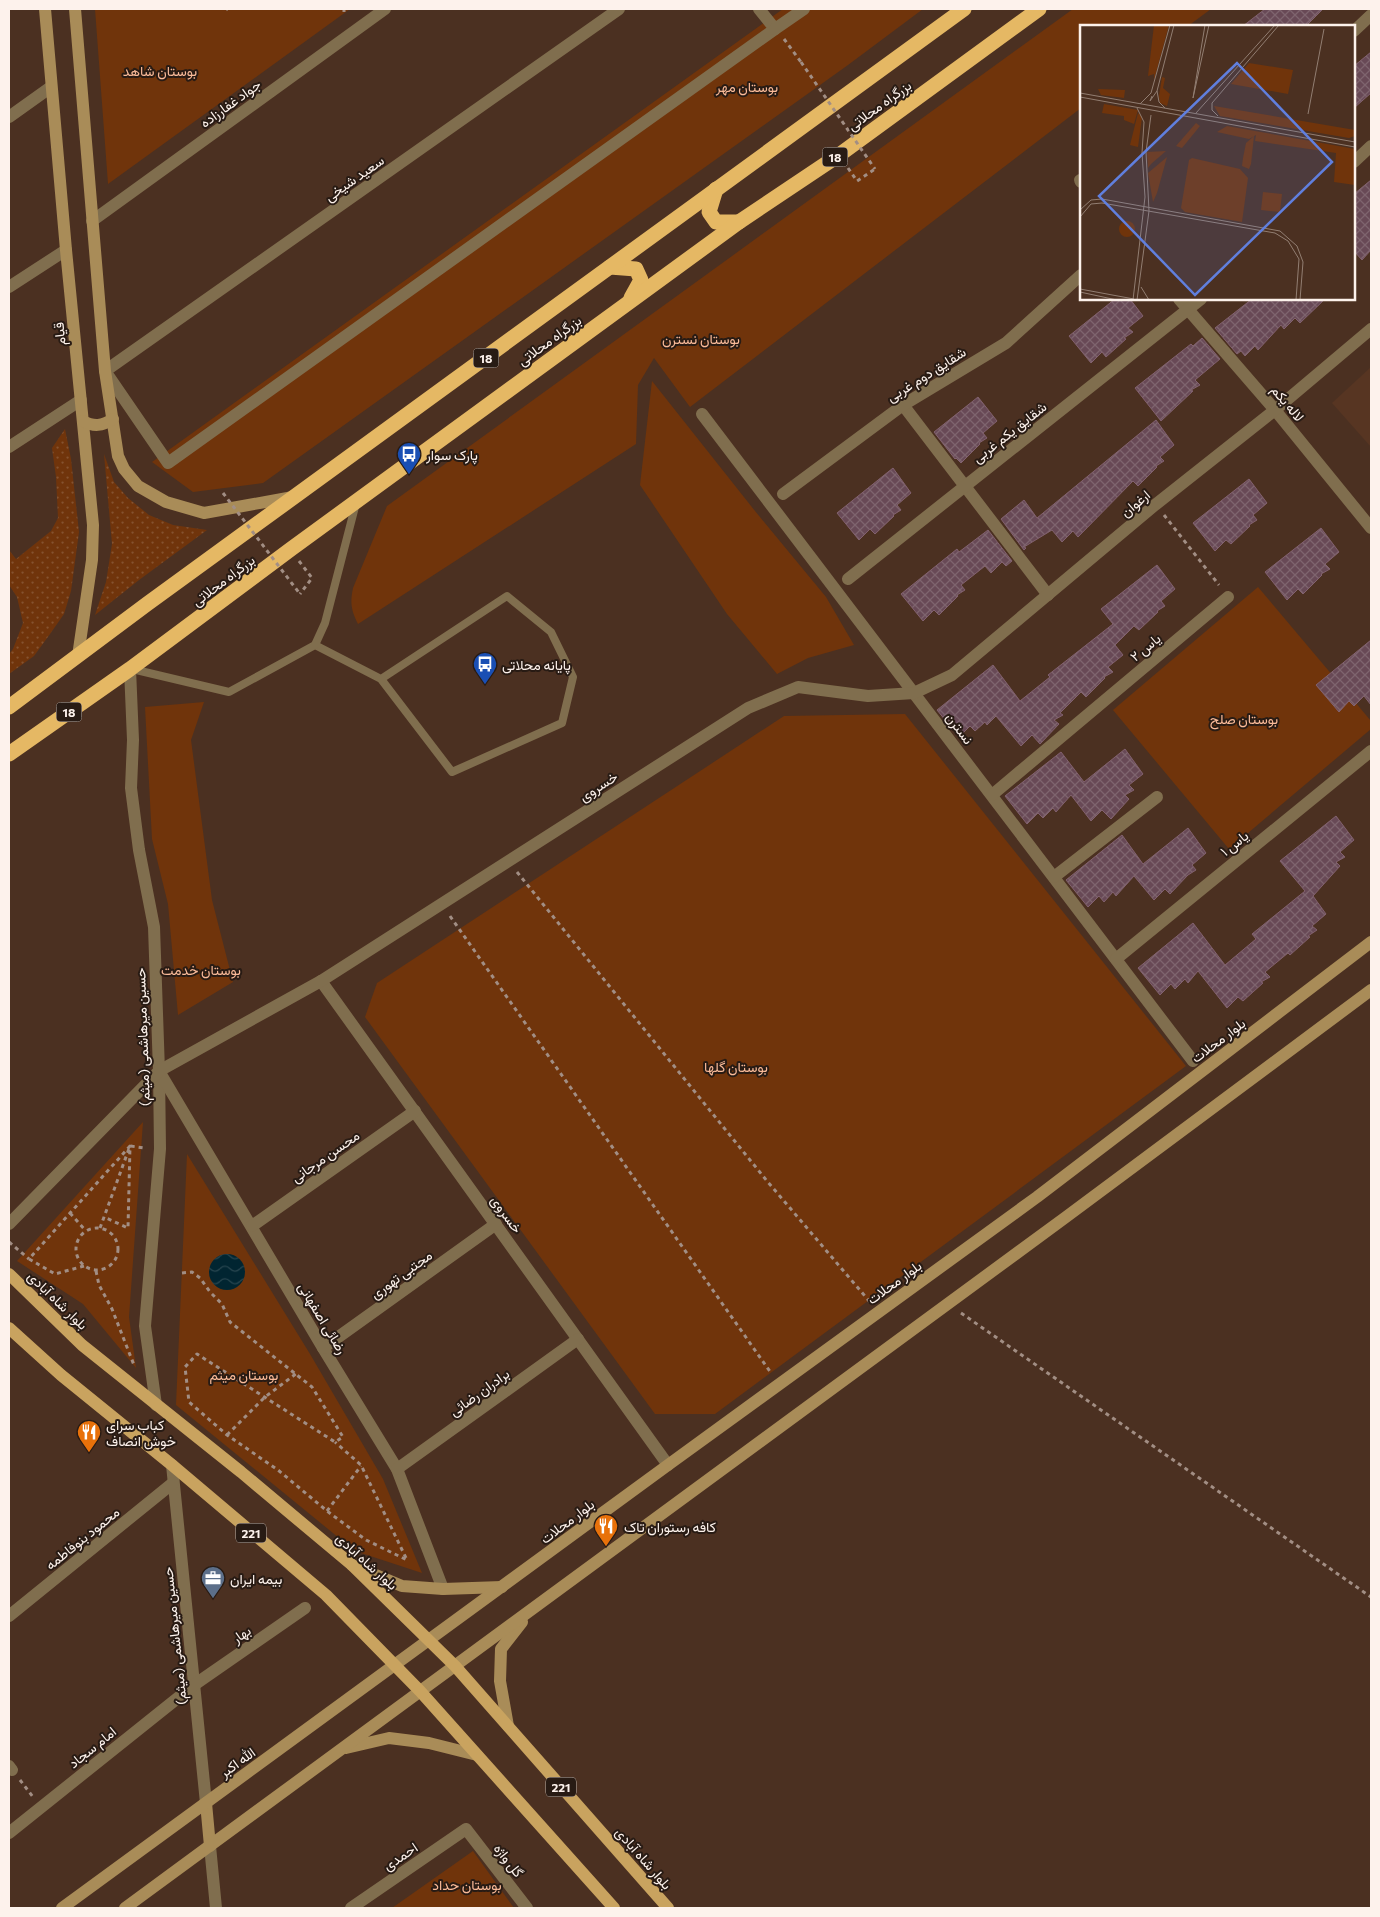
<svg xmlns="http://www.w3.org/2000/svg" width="1380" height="1917" viewBox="0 0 1380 1917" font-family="Commissioner,Vazirmatn,sans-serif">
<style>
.built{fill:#573522}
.grass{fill:url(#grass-dots)}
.park{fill:#70340b}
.water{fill:url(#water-waves)}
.building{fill:url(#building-cross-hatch);stroke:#82616e}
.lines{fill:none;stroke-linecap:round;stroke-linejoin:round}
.path{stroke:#a28e84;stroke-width:3;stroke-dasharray:4 4;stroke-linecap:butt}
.lane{stroke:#806e4e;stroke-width:8}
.street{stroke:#806e4e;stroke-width:12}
.secondary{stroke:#a98c58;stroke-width:12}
.primary{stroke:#c9a35f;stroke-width:12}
.highway{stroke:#e5b864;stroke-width:15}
.path-bridge{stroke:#a28e84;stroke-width:3;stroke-dasharray:4 4;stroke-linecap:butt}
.labels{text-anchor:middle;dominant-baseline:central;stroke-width:4;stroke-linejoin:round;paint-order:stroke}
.shield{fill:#281b14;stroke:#bdb2ab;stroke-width:1}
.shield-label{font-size:12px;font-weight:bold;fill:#fdf2ec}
.park-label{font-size:14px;fill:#fbbb99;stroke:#281b14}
.street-label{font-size:14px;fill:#fdf2ec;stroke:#281b14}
.poi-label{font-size:14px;fill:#fdf2ec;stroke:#281b14;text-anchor:start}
.inset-road{fill:none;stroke:#927e72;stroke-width:1}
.view{fill:#607fde;fill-opacity:0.15;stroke:#607fde;stroke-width:2.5}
.inset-edge{fill:none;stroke:#fdf2ec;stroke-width:2.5}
</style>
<defs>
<pattern id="grass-dots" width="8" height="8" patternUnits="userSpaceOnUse" patternTransform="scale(1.25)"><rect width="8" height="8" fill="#70340b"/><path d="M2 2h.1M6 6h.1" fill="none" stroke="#85522f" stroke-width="1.8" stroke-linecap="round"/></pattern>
<pattern id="water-waves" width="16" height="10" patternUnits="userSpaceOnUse" patternTransform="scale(1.25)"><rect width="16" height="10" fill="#012531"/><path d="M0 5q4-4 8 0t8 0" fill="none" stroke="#27454f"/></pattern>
<pattern id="building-cross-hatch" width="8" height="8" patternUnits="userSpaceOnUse" patternTransform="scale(1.25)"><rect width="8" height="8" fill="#684956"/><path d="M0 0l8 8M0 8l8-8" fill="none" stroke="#7e646e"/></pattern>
</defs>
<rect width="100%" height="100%" fill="#4b3021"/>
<polygon class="built" points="1371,367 1371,447 1332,403"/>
<g class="grass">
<polygon points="65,429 71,459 79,532 71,591 64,614 50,634 34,656 9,674 9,654 13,649 23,623 17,597 9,585 9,550 16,559 51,531 58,518 56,477 52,448"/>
<polygon points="104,454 114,482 128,498 149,515 173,525 207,530 139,580 95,615 106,582 112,544"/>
</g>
<g class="park">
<polygon points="95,9 350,9 108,184"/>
<polygon points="783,9 923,9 848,65 263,483 193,492 152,462"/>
<path d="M1073,9H1211L1188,26H1081V108L690,407L654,358L638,385L636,444L358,624C351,610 350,603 353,588L387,506Z"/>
<polygon points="652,381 755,511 826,597 854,645 808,658 777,674 727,614 640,485"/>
<polygon points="1258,587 1371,721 1371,729 1229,849 1113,710"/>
<polygon points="204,702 191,740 212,900 233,982 178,1015 168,904 152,839 145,707"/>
<polygon points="905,714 1186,1066 715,1414 655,1414 365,1017 377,983 784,716"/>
<polygon points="143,1122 129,1317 136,1368 83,1304 17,1261"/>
<polygon points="187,1154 310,1354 383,1479 422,1573 355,1551 176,1405"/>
<polygon points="473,1851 514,1908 392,1908"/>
</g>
<circle class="water" cx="227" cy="1272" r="18"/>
<g class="building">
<polygon points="1265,9 1323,9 1306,26 1243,26"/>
<polygon points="1371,52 1371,93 1354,108 1354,66"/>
<polygon points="1371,180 1371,250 1362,260 1354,251 1354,194"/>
<polygon points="1115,299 1130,299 1143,316 1128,328 1133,332 1124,338 1126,339 1106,357 1102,352 1091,363 1069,336"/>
<polygon points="1252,299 1325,299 1300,323 1295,318 1284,329 1281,325 1258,350 1255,346 1245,356 1241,351 1237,354 1215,328"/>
<polygon points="1202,338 1220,359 1195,380 1200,385 1191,390 1193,391 1161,421 1135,388 1191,344 1193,346"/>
<polygon points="978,397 997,421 983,433 987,438 979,443 980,444 961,463 956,458 955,459 934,432"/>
<polygon points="1156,420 1174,445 1160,457 1164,461 1156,466 1157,467 1138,486 1133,481 1078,537 1073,531 1062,542 1052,530 1024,547 1026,548 1024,550 1001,519 1024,500 1037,518"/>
<polygon points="893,468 911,493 897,505 901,510 893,515 894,516 875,534 870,529 859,540 837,513"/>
<polygon points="1249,479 1267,503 1253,515 1257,520 1249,525 1250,526 1231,544 1226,540 1215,551 1193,523"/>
<polygon points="1321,528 1339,552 1325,564 1330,569 1321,574 1322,575 1303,594 1298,589 1287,600 1265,572"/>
<polygon points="988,530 1012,561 1006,566 1002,562 991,573 985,566 961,585 965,590 957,595 958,596 939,615 934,610 923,621 901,594 957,549 959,552"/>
<polygon points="1157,565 1175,589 1161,601 1165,606 1157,611 1158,612 1139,630 1134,626 1115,645 1123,655 1108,667 1113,672 1104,677 1105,678 1086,697 1081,692 1060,713 1063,715 1054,720 1059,724 1040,744 1032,735 1021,746 996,716 987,725 985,722 975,731 970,726 959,737 937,710 993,665 1020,701 1050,677 1048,675 1113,624 1101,609"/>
<polygon points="1371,640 1371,705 1364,696 1354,706 1349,701 1339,712 1316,685"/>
<polygon points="1125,749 1143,774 1129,785 1134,790 1125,795 1129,799 1111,819 1102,810 1091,821 1071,795 1056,812 1053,808 1043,818 1038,813 1027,824 1005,796 1061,752 1084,782"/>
<polygon points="1336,816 1354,840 1340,852 1345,857 1336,862 1340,866 1313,896 1326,914 1312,926 1317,930 1308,936 1310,937 1290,955 1288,953 1265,972 1270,977 1261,982 1263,983 1243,1001 1238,997 1227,1008 1198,971 1188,983 1185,979 1175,989 1171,984 1160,995 1138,968 1193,923 1225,965 1256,939 1252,934 1305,891 1280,861"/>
<polygon points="1188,828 1206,853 1192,865 1196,870 1188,875 1170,894 1165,889 1154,900 1134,876 1116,896 1113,892 1104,902 1099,896 1088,907 1066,880 1122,835 1143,864"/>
</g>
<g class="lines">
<g class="path">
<polyline points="344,9 344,12"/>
<polyline points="226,10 227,9"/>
<polyline points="784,39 801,62"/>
<polyline points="848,168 857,181 875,169"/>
<polyline points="1164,515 1219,585"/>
<polyline points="299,561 312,578 300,594"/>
<polyline points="517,872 767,1181 870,1302"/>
<polyline points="450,916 771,1373"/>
<polyline points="70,1213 86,1231"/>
<circle cx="97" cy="1249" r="21"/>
<polyline points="100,1228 130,1146 145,1148"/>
<polyline points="9,1242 29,1259"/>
<polyline points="84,1266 55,1274 29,1259 130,1146 128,1228 104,1217"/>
<polyline points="96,1271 99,1285 112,1309 134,1365"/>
<polyline points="182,1273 192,1272 200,1278 210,1292 222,1304 230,1322 312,1387 343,1437 335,1442 197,1354 185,1367 189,1402 227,1435 278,1470 327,1511 366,1540 407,1560 361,1465 335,1442"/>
<polyline points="961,1313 1371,1597"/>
<polyline points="227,1435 265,1397 297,1373"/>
<polyline points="327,1511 361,1466"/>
<polyline points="20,1780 33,1797"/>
</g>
<g class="lane">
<polyline points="315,645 381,679 452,772 562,723 573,677 551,632 507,596 381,679"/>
<polyline points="132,669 229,692 315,645 325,623 356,503"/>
</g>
<g class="street">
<polyline points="619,9 105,371 168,463 775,29 759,9"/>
<polyline points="775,29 804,9"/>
<polyline points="1354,31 1371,15"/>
<polyline points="9,117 51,87"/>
<polyline points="1354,162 1371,146"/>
<polyline points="1080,180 1081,182"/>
<polyline points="92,221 385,9"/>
<polyline points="9,287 66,250"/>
<polyline points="1179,299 1275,410 1371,528"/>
<polyline points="903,405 1048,595"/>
<polyline points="702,414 1193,1061"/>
<polyline points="9,447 81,400"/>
<polyline points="783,494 903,405 1006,343 1081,275"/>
<polyline points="848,579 1201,299"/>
<polyline points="130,669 133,740 131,788 139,850 154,927 159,1071 160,1149 145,1326 156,1405"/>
<polyline points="992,795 1228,597"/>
<polyline points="1054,877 1157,797"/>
<polyline points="1116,959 1371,751"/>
<polyline points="321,981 668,1465"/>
<polyline points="159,1071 323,1348 397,1469 443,1589"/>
<polyline points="9,1224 159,1071 321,981 748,708 798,687 868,696 914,693 952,675 1155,505 1275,410 1371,329"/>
<polyline points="252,1226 415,1111"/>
<polyline points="323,1348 496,1224"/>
<polyline points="172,1465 206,1803"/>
<polyline points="397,1469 578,1339"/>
<polyline points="9,1616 173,1483"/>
<polyline points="9,1766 12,1770"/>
<polyline points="9,1833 194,1685 305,1608"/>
<polyline points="210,1846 216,1908"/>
<polyline points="351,1908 466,1829 527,1908"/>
</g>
<g class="secondary">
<polyline points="45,9 66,250 93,525 92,560 78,656"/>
<polyline points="75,9 105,371 118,456 124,469 138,486 166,502 204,513 293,497"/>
<path d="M83,421C94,427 102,426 113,419"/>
<polyline points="352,1565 402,1586 443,1589 502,1587"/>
<polyline points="508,1726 500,1681 501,1649 522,1622"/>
<polyline points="346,1748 389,1738 429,1743 477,1755"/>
<polyline points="206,1803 210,1846"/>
<polyline points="62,1908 668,1465 1037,1197 1371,942"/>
<polyline points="125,1908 1066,1217 1371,990"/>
</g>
<g class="primary">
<polyline points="9,1274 82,1345 241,1472 352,1565 455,1666 668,1908"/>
<polyline points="9,1328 61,1375 172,1465 326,1595 420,1691 614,1908"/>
</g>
<g class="highway">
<polyline points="716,189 709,212 716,222 739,222"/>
<polyline points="610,267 636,269 641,280 631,298"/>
<polyline points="9,707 147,604 964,9"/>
<polyline points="9,754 130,669 291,549 739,222 839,155 1039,9"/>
</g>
<g class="path-bridge">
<polyline points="801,62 875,169"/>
<polyline points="223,493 300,594"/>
</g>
</g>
<defs>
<g id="bus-pin" transform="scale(1.25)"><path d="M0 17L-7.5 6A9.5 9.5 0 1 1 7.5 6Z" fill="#1a4fb4" stroke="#281b14"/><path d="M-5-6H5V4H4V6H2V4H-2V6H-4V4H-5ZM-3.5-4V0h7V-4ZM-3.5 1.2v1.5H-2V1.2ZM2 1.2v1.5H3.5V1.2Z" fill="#fff"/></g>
<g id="restaurant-pin" transform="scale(1.25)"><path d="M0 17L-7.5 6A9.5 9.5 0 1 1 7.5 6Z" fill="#e8710a" stroke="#281b14"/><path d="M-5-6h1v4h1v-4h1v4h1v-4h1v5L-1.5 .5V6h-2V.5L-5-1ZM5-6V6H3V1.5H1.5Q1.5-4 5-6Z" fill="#fff"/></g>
<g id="office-pin" transform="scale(1.25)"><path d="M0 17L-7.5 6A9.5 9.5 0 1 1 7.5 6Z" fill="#5c6f8a" stroke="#281b14"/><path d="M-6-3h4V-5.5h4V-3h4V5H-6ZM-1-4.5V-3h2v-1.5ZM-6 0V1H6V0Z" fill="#fff"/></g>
</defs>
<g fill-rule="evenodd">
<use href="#bus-pin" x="409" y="454"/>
<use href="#bus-pin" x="485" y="664"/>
<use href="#restaurant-pin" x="89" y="1432"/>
<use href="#restaurant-pin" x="606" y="1526"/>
<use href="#office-pin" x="213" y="1578"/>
</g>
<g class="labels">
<g class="shield">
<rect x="822.5" y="147.5" width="25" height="19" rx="4"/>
<rect x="473.5" y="348.5" width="25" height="19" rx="4"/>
<rect x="56.5" y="702.5" width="25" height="19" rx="4"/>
<rect x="236" y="1523.5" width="30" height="19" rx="4"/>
<rect x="546" y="1777.5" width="30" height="19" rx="4"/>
</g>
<g class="shield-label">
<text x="835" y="157">18</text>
<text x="486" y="358">18</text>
<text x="69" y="712">18</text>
<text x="251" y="1533">221</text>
<text x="561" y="1787">221</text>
</g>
<g class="park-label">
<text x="160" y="70">بوستان شاهد</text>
<text x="747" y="86">بوستان مهر</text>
<text x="701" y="338">بوستان نسترن</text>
<text x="1244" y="718">بوستان صلح</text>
<text x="201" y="969">بوستان خدمت</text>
<text x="736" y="1066">بوستان گلها</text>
<text x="244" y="1374">بوستان میثم</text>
<text x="467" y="1884">بوستان حداد</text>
</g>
<g class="street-label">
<text transform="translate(230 103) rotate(-36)">جواد غفارزاده</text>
<text transform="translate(879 105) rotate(-36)">بزرگراه محلاتی</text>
<text transform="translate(354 178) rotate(-35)">سعید شیخی</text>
<text transform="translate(59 334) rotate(-96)">قیام</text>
<text transform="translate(549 340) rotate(-36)">بزرگراه محلاتی</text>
<text transform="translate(926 374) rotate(-32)">شقایق دوم غربی</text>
<text transform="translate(1288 403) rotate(50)">لاله یکم</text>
<text transform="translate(1009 432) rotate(-38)">شقایق یکم غربی</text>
<text transform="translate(1135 503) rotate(-40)">ارغوان</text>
<text transform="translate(223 580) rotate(-37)">بزرگراه محلاتی</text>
<text transform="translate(1145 647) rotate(-40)">یاس ۲</text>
<text transform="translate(960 728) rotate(53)">نسترن</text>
<text transform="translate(598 786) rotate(-33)">خسروی</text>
<text transform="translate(1234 843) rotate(-39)">یاس ۱</text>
<text transform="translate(142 1037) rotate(-92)">حسین میرهاشمی (میثم)</text>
<text transform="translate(1218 1040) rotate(-37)">بلوار محلات</text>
<text transform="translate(325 1156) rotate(-35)">محسن مرجانی</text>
<text transform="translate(507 1214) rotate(54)">خسروی</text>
<text transform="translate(401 1274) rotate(-36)">مجتبی تهوری</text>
<text transform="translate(894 1282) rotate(-36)">بلوار محلات</text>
<text transform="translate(58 1300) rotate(44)">بلوار شاه آبادی</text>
<text transform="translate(323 1318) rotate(59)">رضائی اصفهانی</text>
<text transform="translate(479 1392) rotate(-36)">برادران رضائی</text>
<text transform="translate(567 1521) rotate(-37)">بلوار محلات</text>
<text transform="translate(82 1538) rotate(-39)">محمود بنوفاطمه</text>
<text transform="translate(367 1561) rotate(42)">بلوار شاه آبادی</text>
<text transform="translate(241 1634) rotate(-35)">بهار</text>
<text transform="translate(174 1636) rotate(-96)">حسین میرهاشمی (میثم)</text>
<text transform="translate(92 1747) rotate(-39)">امام سجاد</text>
<text transform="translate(237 1762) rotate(-36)">الله اکبر</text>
<text transform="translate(400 1856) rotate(-34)">احمدی</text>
<text transform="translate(644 1858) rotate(49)">بلوار شاه آبادی</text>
<text transform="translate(509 1860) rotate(52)">گل واژه</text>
</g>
<g class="poi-label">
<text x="426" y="454">پارک سوار</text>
<text x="502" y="664">پایانه محلاتی</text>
<text x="106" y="1424">کباب سرای<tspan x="106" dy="16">خوش انصاف</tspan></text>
<text x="624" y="1526">کافه رستوران تاک</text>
<text x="230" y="1578">بیمه ایران</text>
</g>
</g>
<g transform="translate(1080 25)">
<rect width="275" height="275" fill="#4b3021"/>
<path d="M82,52L85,53L83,63L90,69L87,81L80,78L79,71Z" fill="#70340b"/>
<path d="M18,64L45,65L44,73L21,70Z" fill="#70340b"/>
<path d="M74,0H89L74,55V49L68,51ZM169,38L213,45L208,69L151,59ZM24,79L58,85L54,99L44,95V91L22,88ZM134,81L275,105V111L269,113L140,91ZM58,88L62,92L58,122L50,120ZM116,98L120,101L102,123L96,121ZM147,101L275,124V160L254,157L256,128L175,116L176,110L169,114L137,107ZM174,111L171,139L169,144L162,141L163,133L166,118ZM86,126L71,139L68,143L67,127ZM87,132L77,168L73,177L68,148ZM112,133L160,144L168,153L162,197L105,187L101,183L109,135ZM183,167L202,169L200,187L181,185ZM39 204a8 8 0 1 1 16 0a8 8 0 1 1-16 0Z" fill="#70340b"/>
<path class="inset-road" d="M125,0L113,73L129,0M0,68L275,117M72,71L70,76L77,66M0,72L275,122M60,79L71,68L90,0M85,83L79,77L77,66L94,0M116,88L195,0M228,89L244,4M138,91L132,85V78L199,0M0,185L11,175L22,174L200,206L217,221L223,237L220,275M0,192L11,179L22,178L195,208L208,216L219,234L216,275M61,262L69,275M0,264L54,274M0,267L37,275M53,275L65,172L62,128L64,97L57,83M57,275L69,186L66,127L71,90"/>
<path class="view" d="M157,38L252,137L115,270L19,171Z"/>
<rect width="275" height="275" class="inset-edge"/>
</g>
<rect width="1380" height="1917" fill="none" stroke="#fdf2ec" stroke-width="20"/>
</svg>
